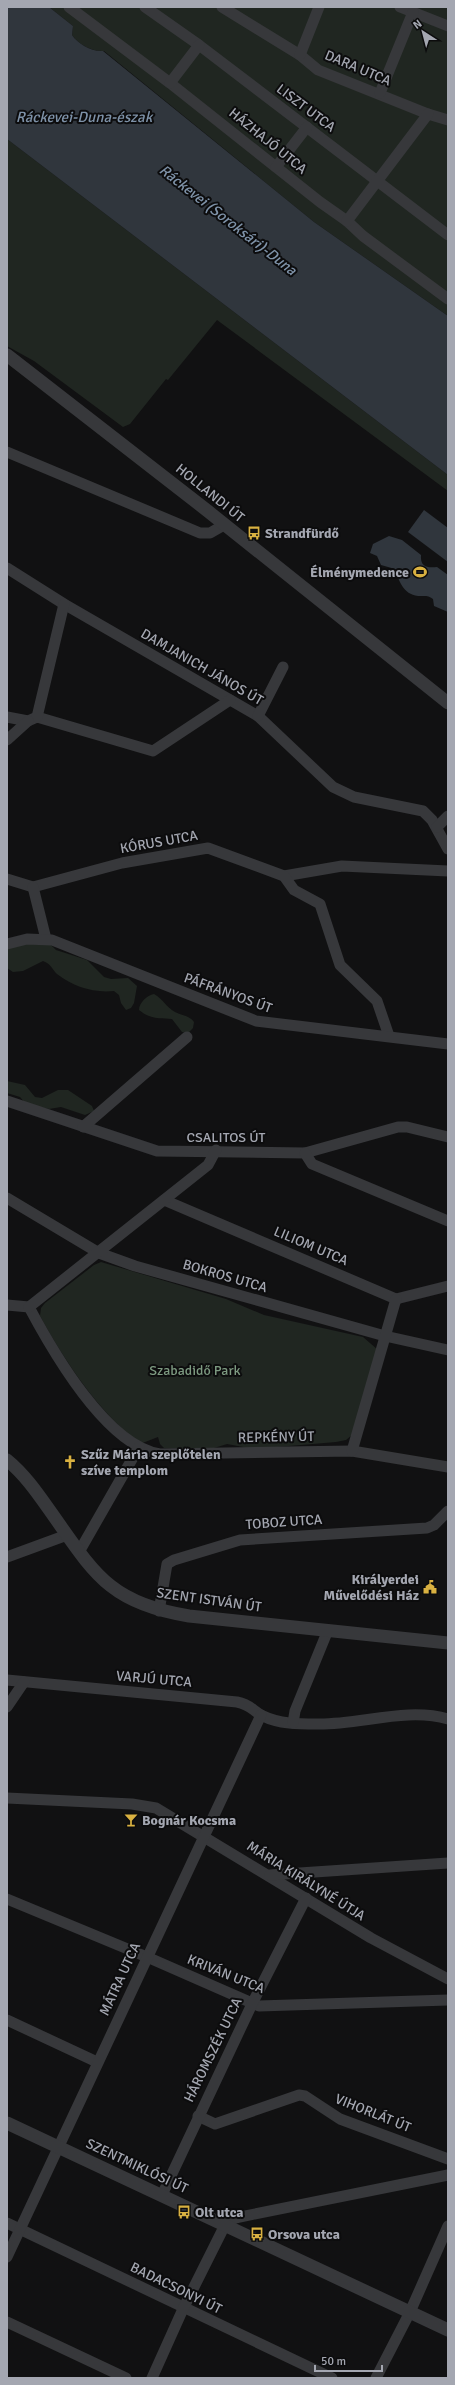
<svg xmlns="http://www.w3.org/2000/svg" width="455" height="2385" viewBox="0 0 455 2385" font-family="Signika,sans-serif">
<style>
.green{fill:#202621}
.water{fill:#30363d}
.lines{fill:none;stroke-linecap:round;stroke-linejoin:round}
.minor{stroke:#37383b;stroke-width:11}
.tertiary{stroke:#37383b;stroke-width:13}
.labels{text-anchor:middle;dominant-baseline:central;stroke-width:4;stroke-linejoin:round;paint-order:stroke}
.street-label{font-size:14px;fill:#a4a7b1;stroke:#0c0c0d}
.poi-label{font-size:14px;font-weight:bold;fill:#a4a7b1;stroke:#0c0c0d;text-anchor:start}
.park-label{font-size:14px;fill:#7d9a81;stroke:#0c0c0d}
.water-label{font-size:15px;font-style:italic;fill:#7e92a8;stroke:#0c0c0d}
</style>
<rect width="100%" height="100%" fill="#111112"/>
<g class="green">
<path d="M49,7H448V316L314,222L104,51C92,52 78,44 72,35L73,26Z"/>
<polygon points="7,139 448,475 448,491 217,320 168,380 166,379 130,424 123,427 34,361 7,346"/>
<path d="M21,943L51,945L56,950L87,960L104,977L111,979L128,978L137,986L134,1003L131,1008L126,1010L121,1003L119,995L114,991C93,993 74,987 57,974C52,969 51,964 43,961L23,971L13,972L7,968V946Z"/>
<path d="M154,994C163,999 166,1007 175,1012C182,1016 189,1015 194,1022L193,1028L188,1033L182,1032L172,1019C158,1018 150,1019 139,1010C139,1003 147,995 154,994Z"/>
<polygon points="7,1081 25,1085 35,1097 42,1098 58,1090 68,1090 92,1106 94,1111 85,1115 61,1107 49,1109 26,1104 20,1097 7,1093"/>
<path d="M101,1262L226,1299L264,1315L363,1337L378,1350L352,1435L346,1440L336,1442L254,1449L227,1444L211,1449L164,1448L160,1444L158,1437L140,1444C98,1411 66,1363 40,1316L41,1308L45,1303L94,1265Z"/>
</g>
<g class="water">
<path d="M7,7H49L73,26L72,35C78,44 92,52 103,51L314,222L448,316V475L7,139Z"/>
<polygon points="424,510 448,528 448,562 408,532"/>
<path d="M389,536L402,540L421,555C420,567 427,568 437,567L448,575V612L434,606L433,599C428,595 425,596 418,596C403,594 399,581 395,569L381,565L377,556L370,553L373,544Z"/>
</g>
<g class="lines">
<g class="minor">
<polyline points="69,7 170,83 320,202 347,221 363,236 448,299"/>
<polyline points="145,7 199,45 448,235"/>
<polyline points="222,7 300,55 318,70 428,114 448,120"/>
<polyline points="400,7 448,26"/>
<polyline points="300,55 319,7"/>
<polyline points="170,83 199,45"/>
<polyline points="380,93 413,12"/>
<polyline points="276,167 307,127"/>
<polyline points="347,221 428,114"/>
<polyline points="7,452 200,533 210,533 224,525"/>
<polyline points="7,568 64,604 258,716 333,787 354,797 423,811 432,820 448,849"/>
<polyline points="258,716 283,667"/>
<polyline points="7,717 28,721 37,717 153,751 230,700"/>
<polyline points="37,717 64,604"/>
<polyline points="7,740 28,721"/>
<polyline points="437,827 448,816"/>
<polyline points="284,876 342,866 448,871"/>
<polyline points="7,879 33,887 122,863 208,848 284,876 294,890 320,904 340,965 377,1001 389,1036"/>
<polyline points="33,887 46,939"/>
<polyline points="7,944 27,939 52,940 256,1021 448,1044"/>
<polyline points="7,1101 157,1151 305,1153 398,1127 407,1127 448,1137"/>
<polyline points="83,1127 187,1037"/>
<polyline points="305,1153 312,1164 448,1221"/>
<polyline points="7,1198 99,1253 135,1266 385,1336 448,1350"/>
<polyline points="164,1200 396,1299 448,1286"/>
<path d="M7,1305L29,1307C53,1352 107,1446 160,1454L352,1451L448,1467"/>
<polyline points="29,1307 208,1165 216,1150"/>
<polyline points="352,1451 396,1299"/>
<polyline points="79,1552 139,1447"/>
<polyline points="7,1557 67,1535"/>
<polyline points="159,1611 167,1564 174,1560 240,1540 427,1528 434,1525 448,1511"/>
<path d="M7,1680L237,1702C252,1705 252,1711 263,1716C279,1724 299,1724 317,1724C360,1725 406,1707 448,1719"/>
<polyline points="7,1707 24,1682"/>
<polyline points="293,1723 295,1711 328,1630"/>
<polyline points="7,1798 132,1804 156,1808 371,1938 448,1979"/>
<polyline points="270,1875 448,1863"/>
<polyline points="7,1899 147,1957 259,2006 448,2000"/>
<polyline points="7,2020 97,2062"/>
<polyline points="198,2116 215,2124 299,2095 305,2096 340,2119 448,2159"/>
<polyline points="162,2195 252,2004 306,1898"/>
<polyline points="7,2223 332,2378"/>
<polyline points="7,2257 261,1715"/>
<polyline points="7,2322 126,2378"/>
<polyline points="152,2378 183,2309 225,2225 235,2218 448,2175"/>
<polyline points="376,2378 410,2312 448,2226"/>
</g>
<g class="tertiary">
<polyline points="7,355 209,512 448,703"/>
<path d="M7,1460C24,1474 36,1491 48,1508C93,1571 107,1603 189,1616L448,1643"/>
<polyline points="7,2123 448,2330"/>
</g>
</g>
<defs>
<g id="bus-bare" transform="scale(1.08)"><path d="M-5-6H5V4H4V6H2V4H-2V6H-4V4H-5ZM-3.5-4V0h7V-4ZM-3.5 1.2v1.5H-2V1.2ZM2 1.2v1.5H3.5V1.2Z" fill="#d9b141" stroke="#0c0c0d" stroke-width="2.5" paint-order="stroke"/></g>
<g id="stadium-bare" transform="scale(1.08)"><path d="M0-5a6.5 5 0 1 0 0 10a6.5 5 0 1 0 0-10ZM-3.5-1.8h7v3.6h-7Z" fill="#d9b141" stroke="#0c0c0d" stroke-width="2.5" paint-order="stroke"/></g>
<g id="church-bare" transform="scale(1.08)"><path d="M-1.2-6h2.4v3.5h3.3v2.4h-3.3V6h-2.4V-.1h-3.3v-2.4h3.3Z" fill="#d9b141" stroke="#0c0c0d" stroke-width="2.5" paint-order="stroke"/></g>
<g id="civic-bare" transform="scale(1.08)"><path d="M-.6-6.5H3V-4.5H.6V-3L4-1V1h2V6H-6V1h2V-1L-.6-3ZM-1.2 2.5V6h2.4V2.5Z" fill="#d9b141" stroke="#0c0c0d" stroke-width="2.5" paint-order="stroke"/></g>
<g id="bar-bare" transform="scale(1.08)"><path d="M-6-5H6L.8 .8V4.5H3.5V6h-7V4.5H-.8V.8Z" fill="#d9b141" stroke="#0c0c0d" stroke-width="2.5" paint-order="stroke"/></g>
</defs>
<g fill-rule="evenodd">
<use href="#bus-bare" x="254" y="533"/>
<use href="#stadium-bare" x="420" y="572"/>
<use href="#church-bare" x="70" y="1462"/>
<use href="#civic-bare" x="430" y="1587"/>
<use href="#bar-bare" x="131" y="1820"/>
<use href="#bus-bare" x="184" y="2212"/>
<use href="#bus-bare" x="257" y="2234"/>
</g>
<g class="labels">
<g class="street-label">
<text transform="translate(358 68) rotate(23)">DARA UTCA</text>
<text transform="translate(306 108) rotate(37)">LISZT UTCA</text>
<text transform="translate(268 141) rotate(39)">HÁZHAJÓ UTCA</text>
<text transform="translate(210 493) rotate(39)">HOLLANDI ÚT</text>
<text transform="translate(202 667) rotate(30)">DAMJANICH JÁNOS ÚT</text>
<text transform="translate(159 842) rotate(-10)">KÓRUS UTCA</text>
<text transform="translate(228 993) rotate(20)">PÁFRÁNYOS ÚT</text>
<text x="226" y="1137">CSALITOS ÚT</text>
<text transform="translate(311 1246) rotate(23)">LILIOM UTCA</text>
<text transform="translate(225 1276) rotate(16)">BOKROS UTCA</text>
<text transform="translate(276 1437) rotate(-1)">REPKÉNY ÚT</text>
<text transform="translate(284 1522) rotate(-4)">TOBOZ UTCA</text>
<text transform="translate(209 1600) rotate(8)">SZENT ISTVÁN ÚT</text>
<text transform="translate(154 1679) rotate(5)">VARJÚ UTCA</text>
<text transform="translate(306 1881) rotate(32)">MÁRIA KIRÁLYNÉ ÚTJA</text>
<text transform="translate(226 1974) rotate(22)">KRIVÁN UTCA</text>
<text transform="translate(120 1979) rotate(-65)">MÁTRA UTCA</text>
<text transform="translate(213 2050) rotate(-64)">HÁROMSZÉK UTCA</text>
<text transform="translate(373 2113) rotate(22)">VIHORLÁT ÚT</text>
<text transform="translate(137 2166) rotate(25)">SZENTMIKLÓSI ÚT</text>
<text transform="translate(176 2288) rotate(26)">BADACSONYI ÚT</text>
</g>
<g class="poi-label">
<text x="265" y="533">Strandfürdő</text>
<text x="409" y="572" text-anchor="end">Élménymedence</text>
<text x="81" y="1454">Szűz Mária szeplőtelen<tspan x="81" dy="16">szíve templom</tspan></text>
<text x="419" y="1579" text-anchor="end">Királyerdei<tspan x="419" dy="16">Művelődési Ház</tspan></text>
<text x="142" y="1820">Bognár Kocsma</text>
<text x="195" y="2212">Olt utca</text>
<text x="268" y="2234">Orsova utca</text>
</g>
<g class="park-label">
<text x="195" y="1370">Szabadidő Park</text>
</g>
<g class="water-label">
<text x="84" y="117">Ráckevei-Duna-észak</text>
<text transform="translate(228 220) rotate(38)">Ráckevei (Soroksári)-Duna</text>
</g>
</g>
<rect width="455" height="2385" fill="none" stroke="#a4a7b1" stroke-width="16"/>
<g transform="translate(423 32) rotate(324)" stroke="#0c0c0d" stroke-width="3" paint-order="stroke">
<path d="M0-3L7 15L0 10L-7 15Z" fill="#a4a7b1"/>
<text y="-6" font-size="11" font-weight="bold" text-anchor="middle" fill="#a4a7b1">N</text>
</g>
<path d="M315 2365v6h67v-6" fill="none" stroke="#a4a7b1" stroke-width="2"/>
<text x="321" y="2365" font-size="12" fill="#a4a7b1" stroke="#0c0c0d" stroke-width="3" paint-order="stroke">50 m</text>
</svg>
